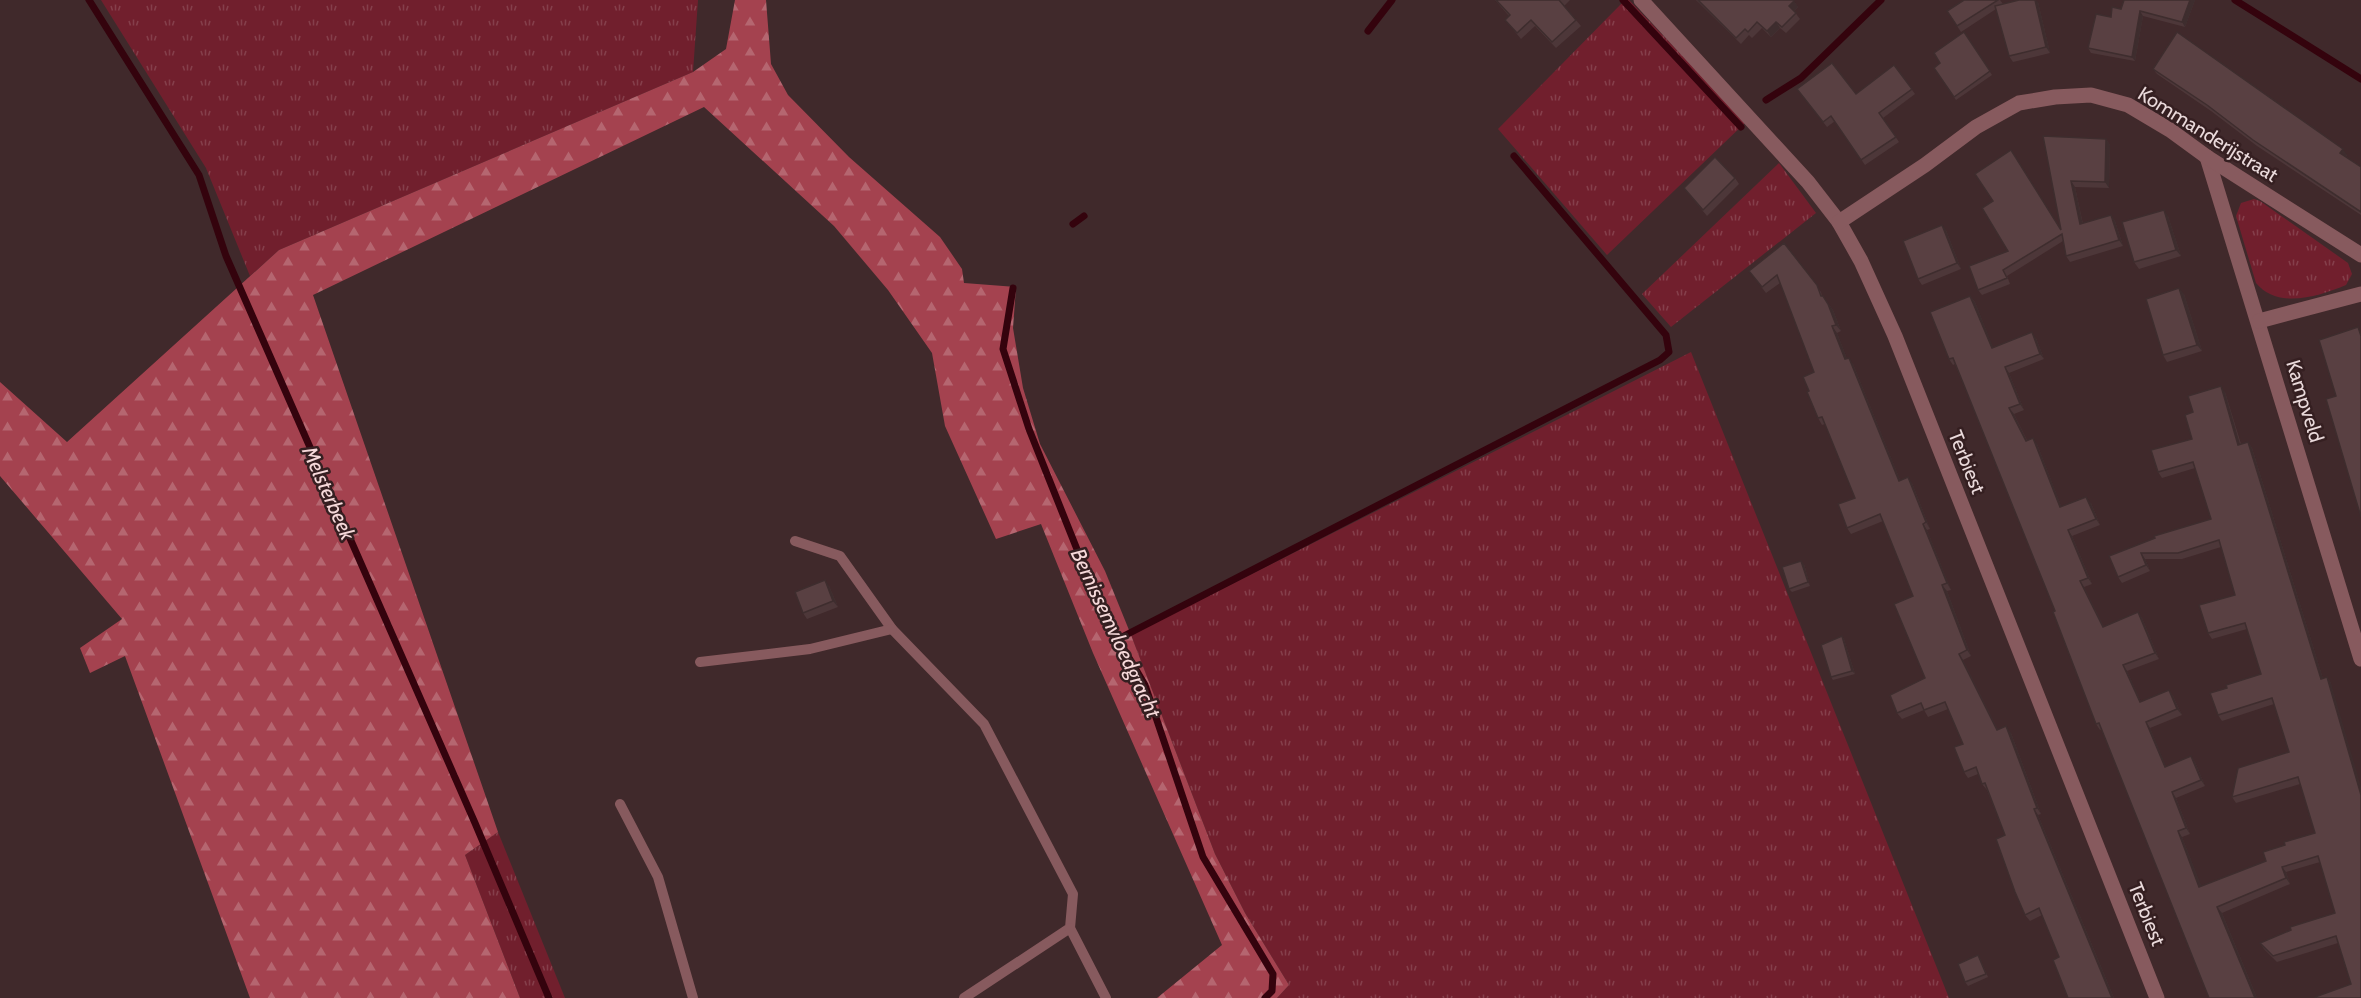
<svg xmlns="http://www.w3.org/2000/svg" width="2361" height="998" viewBox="0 0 2361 998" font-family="Cabin,sans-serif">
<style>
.grass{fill:url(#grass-tufts)}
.forest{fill:url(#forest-firs)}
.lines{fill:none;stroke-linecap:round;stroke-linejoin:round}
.stream{stroke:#34030d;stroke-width:7}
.lane{stroke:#875a5e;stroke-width:10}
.street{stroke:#875a5e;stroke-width:15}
.wall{fill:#4d3739}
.shaded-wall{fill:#3e2d2e}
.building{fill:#594042;stroke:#3e2d2e;stroke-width:1.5}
.labels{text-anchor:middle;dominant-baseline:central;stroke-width:5;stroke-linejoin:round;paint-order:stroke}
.street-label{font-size:20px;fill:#eadadb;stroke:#351f21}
.water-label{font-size:21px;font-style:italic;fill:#f6d9da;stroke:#351f21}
</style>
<defs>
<pattern id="grass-tufts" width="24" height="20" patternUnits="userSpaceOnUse" patternTransform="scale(1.5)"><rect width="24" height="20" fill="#711f2d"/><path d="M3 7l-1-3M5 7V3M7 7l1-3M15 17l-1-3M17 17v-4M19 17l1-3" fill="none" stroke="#853f4b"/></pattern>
<pattern id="forest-firs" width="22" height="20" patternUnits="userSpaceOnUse" patternTransform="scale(1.5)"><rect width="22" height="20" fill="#a4424f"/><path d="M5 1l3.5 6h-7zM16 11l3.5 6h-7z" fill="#b56670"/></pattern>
</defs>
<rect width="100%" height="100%" fill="#40292b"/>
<g class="grass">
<polygon points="101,0 698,0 693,72 279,250 250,276 206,168"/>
<polygon points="1625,0 1629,0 1746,122 1607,255 1498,129"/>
<polygon points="1779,163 1816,213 1671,327 1642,294"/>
<path d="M2254,199L2260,201L2348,263L2352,274L2346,285C2319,296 2278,310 2256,283L2236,216L2241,203Z"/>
<polygon points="1691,352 1949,998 1277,998 1289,985 1245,913 1215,854 1131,635"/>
<polygon points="498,832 565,998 520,998 465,855"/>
</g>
<polygon class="forest" points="735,0 766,0 771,64 788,95 849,157 940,237 962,269 964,283 1016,287 1013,328 1023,388 1040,444 1105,571 1131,635 1215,854 1245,913 1289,985 1277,998 1157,998 1222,945 1093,653 1041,524 996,539 945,426 932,353 888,290 834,226 704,107 313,295 498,832 465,855 520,998 250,998 125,656 90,673 80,648 122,619 0,476 0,382 67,442 279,250 693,72 726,49"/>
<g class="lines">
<g class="stream">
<polyline points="89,0 199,175 226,256 475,823 549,998"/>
<polyline points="1623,0 1741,127"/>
<polyline points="2235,0 2361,79"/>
<polyline points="1368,31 1392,0"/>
<polyline points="1766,100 1801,78 1881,0"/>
<polyline points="1073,224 1084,216"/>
<polyline points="1013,288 1003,349 1029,429 1102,612 1145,685 1203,857 1273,974 1272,991 1265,998"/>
<polyline points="1118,639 1660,360 1669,352 1666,335 1514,156"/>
</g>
<g class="lane">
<polyline points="795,541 840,556 892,629 984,724 1073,894 1070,928 964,998"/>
<polyline points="700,662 810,649 892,629"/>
<polyline points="620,804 658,877 693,998"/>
<polyline points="1070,928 1106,998"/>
</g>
<g class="street">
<polyline points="1641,0 1808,182 1839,222 1861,261 1895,336 2157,998"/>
<polyline points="2207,157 2361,659"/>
<polyline points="1839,222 1925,165 1976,127 2019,103 2055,97 2091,95 2128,105 2170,130 2207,157 2361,255"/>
<polyline points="2259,321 2361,294"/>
</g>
</g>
<g class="wall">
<polygon points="1495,0 1570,0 1564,6 1581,26 1556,48 1535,26 1521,39 1505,20 1509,16"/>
<polygon points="1696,0 1793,0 1798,7 1794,11 1800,19 1786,33 1780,28 1771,37 1762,28 1752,38 1749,35 1741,44"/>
<polygon points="1964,0 2000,0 2003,4 2038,2 2050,53 2013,62 2009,56 1996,9 1961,32 1947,11"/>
<polygon points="2124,0 2195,0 2185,27 2143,16 2135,61 2091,53 2088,48 2111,17 2121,9"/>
<polygon points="1964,32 1992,75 1956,100 1934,68 1940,63"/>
<polygon points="1894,65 1915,94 1883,118 1899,142 1865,165 1835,121 1827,127 1801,94 1856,94"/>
<polygon points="2153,69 2347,155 2346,157 2361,167 2361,215 2257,146 2211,111 2157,74"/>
<polygon points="2043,136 2106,139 2110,145 2109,188 2075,187 2083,224 2111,215 2115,221 2123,246 2070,262 2066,256 2063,241 2007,276 2010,284 1982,295 1978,290 2008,251 1993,201 2061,229"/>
<polygon points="1735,178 1739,184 1707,216 1684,188"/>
<polygon points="2168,216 2181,256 2139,269 2134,262"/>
<polygon points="1946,230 1961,269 1922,285 1918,279"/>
<polygon points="1784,243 1821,292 1822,296 1833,310 1841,331 1837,333 1847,359 1853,364 1900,480 1912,483 1930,529 1927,530 1951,590 1947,591 1971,656 1963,660 1998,730 2011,733 2041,814 2038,815 2114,998 2068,998 2059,957 2042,915 2030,921 2025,915 2005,835 1987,790 1982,784 1978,774 1968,778 1964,772 1963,744 1948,709 1928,717 1924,710 1902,719 1897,713 1925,678 1913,596 1883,521 1851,534 1847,528 1855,498 1825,424 1822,425 1818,418 1809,391 1814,372 1780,283 1766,293 1749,271"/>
<polygon points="2184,294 2202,351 2167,362 2163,355"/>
<polygon points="1970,296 1975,302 1993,348 2036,338 2044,359 2009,373 2024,410 2014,414 2027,440 2037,444 2061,506 2091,503 2100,525 2072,536 2092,584 2084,587 2104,627 2138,612 2142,618 2159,659 2127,671 2141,702 2169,690 2173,696 2182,715 2150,728 2166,767 2191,756 2195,762 2205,786 2176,798 2190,834 2182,837 2201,886 2266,861 2285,845 2315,833 2300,784 2236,803 2232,797 2289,752 2274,704 2222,721 2218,715 2227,688 2261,674 2247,629 2212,639 2208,633 2235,595 2221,547 2182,559 2145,559 2150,571 2122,583 2118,577 2109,556 2211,519 2195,468 2162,478 2158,472 2192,439 2193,412 2225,392 2241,444 2248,442 2252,448 2323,679 2327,677 2331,683 2351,984 2338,943 2277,962 2264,949 2260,943 2335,913 2320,862 2286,872 2290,884 2222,913 2257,998 2102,729 2100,730 2096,724 2055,611 1955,364 1953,365 1949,359"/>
<polygon points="1804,564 1810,586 1792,592 1789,589"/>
<polygon points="829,586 838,607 807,619 803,613"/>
<polygon points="1842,636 1844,639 1855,674 1833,680 1831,677"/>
<polygon points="1980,959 1988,977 1968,986 1965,982"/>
</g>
<g class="shaded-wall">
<polygon points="2035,0 2036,0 2038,2 2050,53 2046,47"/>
<polygon points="2190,0 2195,0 2185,27 2182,22"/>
<polygon points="1794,1 1798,7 1793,12 1789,6"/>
<polygon points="2140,11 2143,16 2135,61 2132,57"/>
<polygon points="1776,22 1780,28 1771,37 1767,31"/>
<polygon points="2106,139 2110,145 2109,188 2105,182"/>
<polygon points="2343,149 2347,155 2344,159 2340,153"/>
<polygon points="2071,181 2075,187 2084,230 2080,224"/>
<polygon points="2164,210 2168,216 2181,256 2176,250"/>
<polygon points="2111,215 2115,221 2123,246 2119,240"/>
<polygon points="1942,225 1946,230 1961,269 1957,263"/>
<polygon points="2179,288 2184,294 2202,351 2197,345"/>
<polygon points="1823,296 1833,310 1841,331 1836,325"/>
<polygon points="1970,296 1975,302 1996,354 1992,348"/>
<polygon points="1832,326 1837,333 1850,366 1845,359"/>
<polygon points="2032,332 2036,338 2044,359 2040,354"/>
<polygon points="1849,358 1853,364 1903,487 1899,481"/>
<polygon points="2005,367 2009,373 2024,410 2020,404"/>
<polygon points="2221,386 2225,392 2242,451 2238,445"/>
<polygon points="2009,408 2014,414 2030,447 2026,441"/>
<polygon points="2033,438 2037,444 2064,513 2060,507"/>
<polygon points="2248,442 2252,448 2325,685 2321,679"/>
<polygon points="1908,477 1912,483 1930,529 1926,522"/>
<polygon points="2086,497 2091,503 2100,525 2096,519"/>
<polygon points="1923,524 1927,530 1951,590 1947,583"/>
<polygon points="2068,530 2072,536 2092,584 2088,578"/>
<polygon points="2141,553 2145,559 2150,571 2146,565"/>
<polygon points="1801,561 1804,564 1810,586 1808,582"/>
<polygon points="825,580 829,586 838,607 833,601"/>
<polygon points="2080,581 2084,587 2107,633 2103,627"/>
<polygon points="1942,585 1947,591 1971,656 1967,650"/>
<polygon points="2138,612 2142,618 2159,659 2155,653"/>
<polygon points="1842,636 1844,639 1855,674 1852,671"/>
<polygon points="1959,654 1963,660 2001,736 1997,730"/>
<polygon points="2123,665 2127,671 2144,708 2140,702"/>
<polygon points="2327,677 2331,683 2361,787 2361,795"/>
<polygon points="2169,690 2173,696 2182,715 2177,709"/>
<polygon points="2146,722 2150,728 2169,773 2165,767"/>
<polygon points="2006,726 2011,733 2041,814 2037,808"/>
<polygon points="2191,756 2195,762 2205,786 2201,780"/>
<polygon points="2172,792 2176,798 2190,834 2186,828"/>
<polygon points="2034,809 2038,815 2114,998 2112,998"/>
<polygon points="2178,831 2182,837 2204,892 2199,887"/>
<polygon points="2282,867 2286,872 2290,884 2286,878"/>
<polygon points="2217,907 2222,913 2257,998 2255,998"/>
</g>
<g class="building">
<polygon points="1496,0 1559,0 1576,20 1552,42 1531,20 1517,33 1505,20 1510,15"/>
<polygon points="1698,0 1793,0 1794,1 1789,6 1796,13 1782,27 1776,22 1767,31 1757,22 1748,32 1745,29 1736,38"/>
<polygon points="1964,0 1998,0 1957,26 1947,11"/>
<polygon points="2019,0 2035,0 2046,47 2009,56 1995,6"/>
<polygon points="2124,0 2190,0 2182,22 2140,11 2132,57 2088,48 2096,14 2111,17 2112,7 2121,9"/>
<polygon points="1964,32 1990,71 1954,97 1934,68 1940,63 1934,53"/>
<polygon points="2177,32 2343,149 2340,153 2361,167 2361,212 2253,140 2207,105 2153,69"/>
<polygon points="1832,63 1856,94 1894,65 1912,89 1879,113 1896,137 1861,160 1831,116 1823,122 1797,89"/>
<polygon points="2043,136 2106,139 2105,182 2071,181 2080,224 2111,215 2119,240 2066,256 2062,234 2003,270 2007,278 1978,290 1969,266 2008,251 1982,208 1993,201 1975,174 2011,150 2061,230"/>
<polygon points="1715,157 1735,178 1703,210 1684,188"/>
<polygon points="2164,210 2176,250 2134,262 2122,222"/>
<polygon points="1942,225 1957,263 1918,279 1903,241"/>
<polygon points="1784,243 1817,285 1821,296 1823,296 1828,304 1836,325 1832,326 1845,359 1849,358 1899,481 1908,477 1926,522 1923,524 1947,583 1942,585 1967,650 1959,654 1997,730 2006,726 2037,808 2034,809 2112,998 2068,998 2053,960 2059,957 2039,908 2025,915 2015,892 1996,839 2005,835 1985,783 1982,784 1976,767 1964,772 1954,747 1963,744 1945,702 1924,710 1921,703 1897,713 1890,695 1925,678 1894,604 1913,596 1880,514 1847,528 1838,504 1855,498 1822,417 1818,418 1807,392 1809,391 1803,377 1814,372 1777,275 1762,287 1749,271"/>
<polygon points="2179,288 2197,345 2163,355 2146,299"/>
<polygon points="1970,296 1992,348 2032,332 2040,354 2005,367 2020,404 2009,408 2026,441 2033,438 2060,507 2086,497 2096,519 2068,530 2088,578 2080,581 2103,627 2138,612 2155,653 2123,665 2140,702 2169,690 2177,709 2146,722 2165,767 2191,756 2201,780 2172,792 2186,828 2178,831 2199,887 2266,861 2263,852 2285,845 2284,842 2315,833 2298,777 2232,797 2238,768 2289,752 2272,698 2218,715 2210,693 2227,688 2226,685 2261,674 2245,623 2208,633 2199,605 2235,595 2219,540 2178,553 2141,553 2146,565 2118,577 2109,556 2155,538 2154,536 2211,519 2193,462 2158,472 2151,450 2192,439 2185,415 2193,412 2188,396 2221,386 2238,445 2248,442 2321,679 2327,677 2361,795 2361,998 2315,998 2315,997 2351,984 2336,936 2273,956 2260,943 2291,930 2290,927 2335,913 2318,856 2282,867 2286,878 2217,907 2255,998 2209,998 2099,723 2096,724 2053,612 2055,611 1953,358 1949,359 1930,312"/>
<polygon points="2358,327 2361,336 2361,517 2326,399 2336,396 2319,340"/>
<polygon points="1801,561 1808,582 1789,589 1782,567"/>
<polygon points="825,580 833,601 803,613 795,592"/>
<polygon points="1842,636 1852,671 1831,677 1821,645"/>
<polygon points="1978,955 1986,974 1965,982 1958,964"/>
</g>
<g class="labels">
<g class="street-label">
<text transform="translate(2208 134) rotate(32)">Kommanderijstraat</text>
<text transform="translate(2305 401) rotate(73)">Kampveld</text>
<text transform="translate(1967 462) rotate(68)">Terbiest</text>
<text transform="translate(2147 914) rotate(68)">Terbiest</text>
</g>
<g class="water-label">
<text transform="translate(329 493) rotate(66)">Melsterbeek</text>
<text transform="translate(1116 633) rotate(65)">Bernissemvloedgracht</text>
</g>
</g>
</svg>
